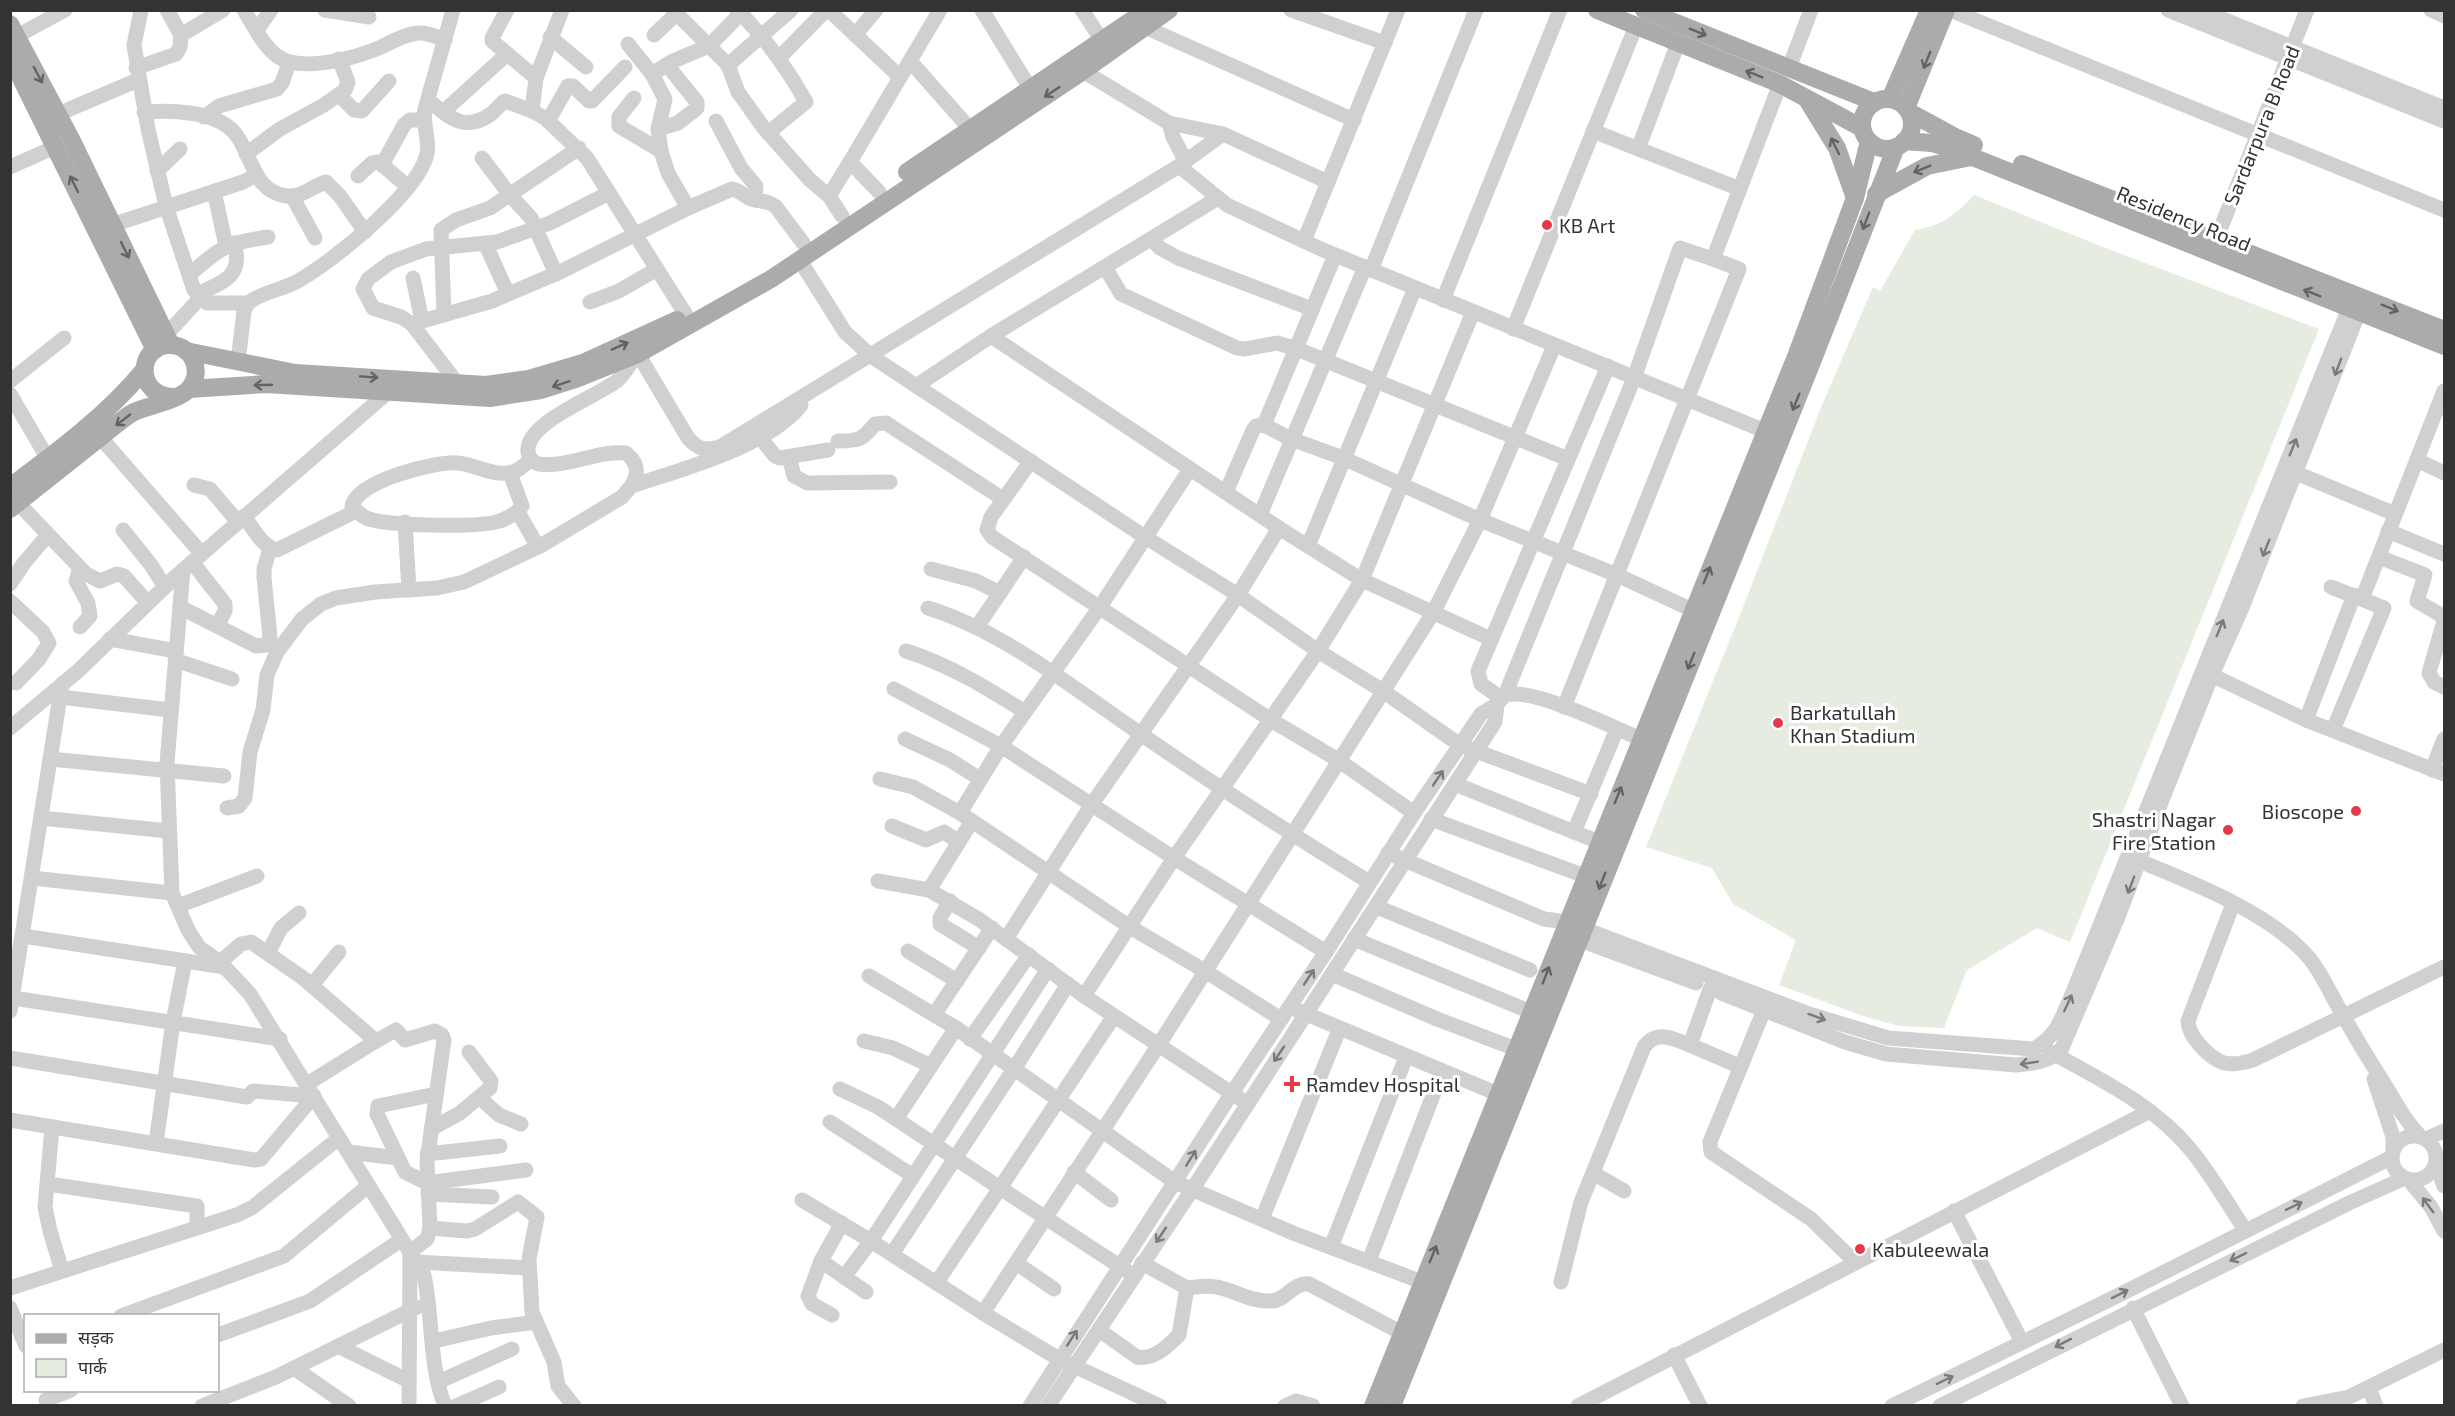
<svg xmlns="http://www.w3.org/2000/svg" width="2455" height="1416" viewBox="0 0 2455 1416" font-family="'Exo 2','Noto Sans Devanagari',sans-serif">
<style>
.green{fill:#e6ecdf}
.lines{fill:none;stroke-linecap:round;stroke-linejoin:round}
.minor{stroke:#d0d0d0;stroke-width:15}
.major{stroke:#ababab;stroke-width:18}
.oneway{stroke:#636363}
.oneway2{stroke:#7a7a7a}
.poi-dot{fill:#e63946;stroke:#fff;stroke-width:2}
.labels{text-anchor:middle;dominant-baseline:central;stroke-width:6;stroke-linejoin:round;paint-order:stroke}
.street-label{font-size:20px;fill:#333;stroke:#fff}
.poi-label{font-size:20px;fill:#333;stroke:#fff;text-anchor:start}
</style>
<rect width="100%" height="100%" fill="#fff"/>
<path class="green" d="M1974,195L2103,247L2319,329L2070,942L2037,928L1967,970L1944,1028L1899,1026L1860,1015L1779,985L1796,940L1733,904L1712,868L1646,847L1743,607L1822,405L1873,287L1880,291L1915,230C1943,225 1955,215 1974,195Z"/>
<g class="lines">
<g class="minor">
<polyline points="141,10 134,45 148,129 166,206 194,290 207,303 248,303"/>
<polyline points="167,10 181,35 223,10"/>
<path d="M244,10C253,25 263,45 277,56C298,72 347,60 371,51C386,46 402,34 419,33C428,32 436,37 445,40"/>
<polyline points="325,10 369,17"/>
<polyline points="507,10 492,38 492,41 536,78"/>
<polyline points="562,10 536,78 532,111 545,118 587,158 686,315"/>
<polyline points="673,10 728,65 738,92 763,127 810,180 829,196 842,216"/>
<path d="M737,10C766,38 787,68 806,102L768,133"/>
<polyline points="829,10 900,77"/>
<polyline points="982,10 1031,90"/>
<polyline points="1082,10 1103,42"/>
<polyline points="1291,10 1385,43"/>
<polyline points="1950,10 2444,210"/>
<polyline points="2168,10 2444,121"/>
<polyline points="2200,10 2444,108"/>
<polyline points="2431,10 2444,16"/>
<polyline points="1147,28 1354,120"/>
<polyline points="257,30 271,10"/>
<polyline points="654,35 675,15"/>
<polyline points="855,35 876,10"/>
<polyline points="17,36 65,10"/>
<polyline points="550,37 586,67"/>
<polyline points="628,44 652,74"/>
<polyline points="779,58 826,10"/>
<polyline points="910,61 971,130"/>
<polyline points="728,65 791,10"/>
<polyline points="136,68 176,54 180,47 181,35"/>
<polyline points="1789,68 1811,10"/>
<polyline points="1083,71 1169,123 1173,137 1186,162"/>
<polyline points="339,95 354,110 362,111 389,81"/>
<polyline points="634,98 619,117 619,126 661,151"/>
<path d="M428,100C449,117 464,133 491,114C496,110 500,104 505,101L532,111"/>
<path d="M144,112C170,110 214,111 233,131C252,150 251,192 287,196C301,198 313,186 326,182L340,196L365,232"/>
<polyline points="443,112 507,54"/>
<polyline points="58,114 138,80"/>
<polyline points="204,117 219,106 277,89 282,83 289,63"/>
<polyline points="548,121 568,86 573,86 589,101 592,101 625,67"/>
<polyline points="716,121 741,168 756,186 755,200"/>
<polyline points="1169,123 1223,134 1328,182"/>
<polyline points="658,129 678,123 697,108 697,102 667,65"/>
<polyline points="1593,131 1740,189"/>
<polyline points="1638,149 1678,43"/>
<polyline points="246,154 280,129 324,105 345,90 348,82 339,59"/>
<polyline points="482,158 510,195 531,218 556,274"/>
<polyline points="382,165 404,125 410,120 423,120"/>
<polyline points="1179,166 1227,205 1323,250 1765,431"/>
<polyline points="10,167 55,147"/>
<polyline points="157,171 180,149"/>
<polyline points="358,176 372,163 379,162 407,186"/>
<polyline points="214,191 226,246"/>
<polyline points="879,192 850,162 940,10"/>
<polyline points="292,196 315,238"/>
<polyline points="829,196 850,162"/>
<polyline points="688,208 668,173 661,151 658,129 665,99 652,74 673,61 709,46 744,10"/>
<polyline points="112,225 243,182 256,175"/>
<polyline points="1151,239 1160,248 1178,258 1312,309"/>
<polyline points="2216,240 2307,10"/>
<polyline points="1304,241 1398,10"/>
<polyline points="485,243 508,294"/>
<polyline points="799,259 845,332 871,356 1145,537 1238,595 1318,651 1383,691 1460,745 1591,794"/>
<polyline points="1105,267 1121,294 1237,348 1245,349 1277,343 1297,349 1568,459"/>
<polyline points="1371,270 1476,10"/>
<path d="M189,275C221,247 226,243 268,237"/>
<polyline points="413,278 422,321"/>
<path d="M197,294C224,282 244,276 234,243"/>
<polyline points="1443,300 1560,10"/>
<polyline points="590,302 619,291 657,269"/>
<polyline points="444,315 441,230 456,220 490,208 579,148"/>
<path d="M412,324L492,301L560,272L688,208L732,189C740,190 743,196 751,199C760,202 768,200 776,207L803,243"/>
<polyline points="1513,329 1636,26"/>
<polyline points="166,335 200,298"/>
<polyline points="991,336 1218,198"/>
<path d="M238,362L244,311L248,303C262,292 282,290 298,281C332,262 418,193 427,154C430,139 422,125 425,109L453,10"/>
<polyline points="10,381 64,338"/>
<polyline points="457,383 412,324 401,317 373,308 363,289 368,279 391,262 426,249 497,242 550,223 609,193"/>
<polyline points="916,386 991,336 1279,528 1362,580 1491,639"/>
<polyline points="10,394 48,459"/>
<polyline points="1264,425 1335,255"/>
<polyline points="759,436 775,456 780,458 828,450"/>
<polyline points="101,438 202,554"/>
<path d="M838,441C859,441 862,440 875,424L886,423L1003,499"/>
<polyline points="789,457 794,476 807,483 890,482"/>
<polyline points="2417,460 2444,473"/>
<polyline points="1031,461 991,517 987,530 992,537 1271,720 1338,760 1414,813"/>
<path d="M510,473L522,506C517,513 508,518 500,521C479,528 386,526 366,518C361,515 356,511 352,506C357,481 435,461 458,463C476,465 490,475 508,473C518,472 524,465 531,459"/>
<polyline points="2296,473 2395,514"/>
<polyline points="194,485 210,489 238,522"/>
<path d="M632,486C682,469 768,447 801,405"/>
<polyline points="1226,492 1253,430 1256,426 1264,425 1291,439 1343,458 1480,520 1617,575 1703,615"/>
<polyline points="18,503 86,574 100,581 117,574 124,576 148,603"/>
<polyline points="518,512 538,547"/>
<polyline points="1260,515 1365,267"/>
<path d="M244,516C253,528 261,546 277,550L356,511"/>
<polyline points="405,522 409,590"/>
<polyline points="123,530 151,565 165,587"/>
<polyline points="2388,531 2444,554"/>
<polyline points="1308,546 1415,288"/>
<polyline points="2379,557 2425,575 2417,601 2444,617"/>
<polyline points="192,562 225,604 225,611 217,626"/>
<polyline points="80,568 76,581 88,603 90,616 80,627"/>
<polyline points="931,569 976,581 1000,593"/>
<path d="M183,570L167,763L172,893L188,930L199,947L220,962L250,994L424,1275C433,1317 429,1367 445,1406"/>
<polyline points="10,584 24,563 47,536"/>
<polyline points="2331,587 2384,608 2333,730"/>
<polyline points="2362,599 2444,391"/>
<polyline points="10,601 43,632 49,643 39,659 16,683"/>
<polyline points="180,607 256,646 267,645 270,637 264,578 264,569 270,548"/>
<path d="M928,608C1002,631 1069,685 1132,728C1210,782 1289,833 1369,882"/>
<polyline points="2444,621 2429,673 2434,682 2444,687"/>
<polyline points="977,627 1024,557"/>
<polyline points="110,639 176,651"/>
<path d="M906,651C950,665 987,688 1025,712"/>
<polyline points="175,660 232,679"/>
<polyline points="2205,672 2306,720 2444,774"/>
<polyline points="894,689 1001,746 1174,858 1326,952"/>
<path d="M1505,695C1533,687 1612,727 1641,739"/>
<polyline points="60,697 170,710"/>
<polyline points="1501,698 1481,684 1478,671 1608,366"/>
<polyline points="1564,707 1739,269 1713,259"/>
<polyline points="2306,720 2354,595"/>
<polyline points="10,728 78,671 174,578 387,393"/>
<polyline points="905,739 950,760 980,779"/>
<polyline points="50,759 224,776"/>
<polyline points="2432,770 2444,739"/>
<polyline points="880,779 913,787 960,813 1130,927 1205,971 1281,1019"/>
<polyline points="1455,784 1599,842"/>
<path d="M227,808L239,806L245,798L250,752L263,710L267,675L277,652L302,619L321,604L336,598L375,592L437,588L464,582L542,545L622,497C636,482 644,468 626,453C597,450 569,468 539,464C533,463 529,458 528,452C525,422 597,397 618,380C625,373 631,362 638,354L688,438C699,450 705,451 720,447L1179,166L1223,134"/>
<polyline points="960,813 1001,746 1100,607 1190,469"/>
<polyline points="41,818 169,831"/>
<polyline points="1431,819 1585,876"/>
<polyline points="972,821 929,890 980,920 1084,996 1239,1098"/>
<polyline points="892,826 926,840 944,832 959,842"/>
<polyline points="1574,832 1617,729"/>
<path d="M1388,853L1544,919L1566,922L1809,1014L1888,1038L2033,1049C2058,1037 2062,1016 2073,992L2349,308"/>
<path d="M2132,858C2188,881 2271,912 2310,959C2322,974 2330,993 2340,1010C2354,1035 2369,1060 2385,1085C2396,1103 2405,1121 2421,1137"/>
<polyline points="32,878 172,893"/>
<polyline points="878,881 929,890"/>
<polyline points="950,901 940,918 940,924 979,948"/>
<path d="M2233,904L2188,1021C2188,1036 2209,1058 2224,1063C2234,1065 2244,1063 2253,1060L2444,967"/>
<polyline points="178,906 257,876"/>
<polyline points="1377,907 1530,970"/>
<polyline points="23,936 225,967"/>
<polyline points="1569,936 1696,983"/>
<polyline points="1006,939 1092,804 1238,595 1279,528"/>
<polyline points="1354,939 1531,1012"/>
<polyline points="908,951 957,981"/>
<polyline points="268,953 281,928 299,913"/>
<polyline points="220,962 241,944 251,942 303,978 376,1041 396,1030 405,1040 435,1031 442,1035 444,1040 427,1161 430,1228 427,1239 410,1252 409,1406"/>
<polyline points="1332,974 1437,1019 1516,1049"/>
<polyline points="869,976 956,1028 1175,1182 1293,1233 1422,1282"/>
<polyline points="312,985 339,952"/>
<polyline points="1710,989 1690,1045 1741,1067"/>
<path d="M1721,993L1845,1042L1886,1054L2016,1065C2031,1064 2050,1062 2061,1050L2118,917L2162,800L2212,675L2241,610L2359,312"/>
<polyline points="1084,996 1174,858 1318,651 1362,580 1473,312"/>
<polyline points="13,998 280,1039"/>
<polyline points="1297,1010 1498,1094"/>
<polyline points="1764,1010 1710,1142 1711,1152 1811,1219 1855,1262"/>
<polyline points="10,1011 62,684"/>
<polyline points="934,1015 992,928"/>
<polyline points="970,1039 1029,955"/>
<polyline points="864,1041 893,1048 929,1065"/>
<path d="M2049,1051C2099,1079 2153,1104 2190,1149C2211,1174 2227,1203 2245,1230"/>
<polyline points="10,1058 247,1097 253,1091 314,1096"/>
<polyline points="2374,1079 2393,1137 2393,1151"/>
<polyline points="307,1084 376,1041"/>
<polyline points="840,1089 878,1107 1000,1188 1114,1016"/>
<polyline points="436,1094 378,1106 377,1114 405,1172 427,1183 526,1170"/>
<polyline points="480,1098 499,1115 521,1124"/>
<polyline points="896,1119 956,1028"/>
<polyline points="10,1120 254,1160 261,1159 314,1096"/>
<polyline points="830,1122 913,1176"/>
<polyline points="52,1127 45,1207 50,1231 62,1271"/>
<polyline points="431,1129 460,1113 490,1088 491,1081 469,1052"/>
<circle cx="2414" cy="1158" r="22"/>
<polyline points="2426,1139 2444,1131"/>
<polyline points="156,1143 173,1022 185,961"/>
<polyline points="348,1152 398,1158"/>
<polyline points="427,1154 500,1146"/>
<polyline points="2436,1165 2444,1186"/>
<polyline points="1074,1172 1111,1200"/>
<polyline points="1593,1173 1624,1191"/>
<polyline points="2409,1180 2431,1207 2444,1231"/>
<polyline points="48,1184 197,1206 197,1228"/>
<polyline points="428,1194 492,1197"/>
<polyline points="802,1200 871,1241 844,1277"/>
<polyline points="1954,1211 2022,1342"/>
<polyline points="1262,1219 1339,1030"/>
<polyline points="430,1228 467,1231 475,1229 518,1202 537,1217 529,1259 532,1312 554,1362 558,1386 574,1406"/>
<polyline points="1331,1247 1406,1057"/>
<polyline points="892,1254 1014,1069 1068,984"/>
<polyline points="821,1261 866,1292"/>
<polyline points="1369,1261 1442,1072"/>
<polyline points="416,1262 529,1268"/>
<polyline points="1016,1263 1054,1289"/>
<polyline points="937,1282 1000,1188 1127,1271"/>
<path d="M1561,1282L1581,1202L1644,1047C1657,1029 1673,1039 1690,1045"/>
<polyline points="10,1288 237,1215 253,1207 339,1138"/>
<path d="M1187,1288C1196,1287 1206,1285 1216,1287C1235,1290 1250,1302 1271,1301C1286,1301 1293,1282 1309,1284L1402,1333"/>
<polyline points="10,1308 26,1346"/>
<polyline points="2133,1308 2182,1406"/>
<polyline points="983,1313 871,1241 1048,969"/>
<polyline points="832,1315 812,1304 808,1296 821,1261 842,1223"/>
<polyline points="121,1316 284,1256 368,1186"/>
<path d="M1099,1330L1137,1357C1154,1360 1168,1346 1179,1335L1187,1288L1142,1263"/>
<polyline points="218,1335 310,1301 401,1240"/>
<polyline points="434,1341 491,1328 536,1322"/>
<polyline points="338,1346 409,1381"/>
<polyline points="1674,1355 1700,1406"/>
<polyline points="294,1368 349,1406"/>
<polyline points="438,1382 512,1349"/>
<polyline points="2369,1388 2376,1406"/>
<polyline points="46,1400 71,1390"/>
<polyline points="202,1406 276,1377 417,1307"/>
<polyline points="456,1406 499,1387"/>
<polyline points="1030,1406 1232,1093 1326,952 1414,813 1481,714 1497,704 1505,695 1634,378 1680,248 1713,259 1780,84"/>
<polyline points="1048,1406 1192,1190 1495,722 1497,704"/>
<polyline points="1160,1406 1059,1359 983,1313 1158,1046 1433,613 1480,520 1554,346"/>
<polyline points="1285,1406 1296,1401 1313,1406"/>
<polyline points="1578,1406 2150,1111"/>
<polyline points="1892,1406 2121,1294 2392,1157"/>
<polyline points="1940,1406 2349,1203 2405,1178"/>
<polyline points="2303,1406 2349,1397 2444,1350"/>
</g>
<g class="major">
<polyline points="1597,10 1780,84 1862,128"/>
<polyline points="1644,10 1874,102"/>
<polyline points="10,24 71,139 171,345"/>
<polyline points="10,56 155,350"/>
<polyline points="1890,99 1929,10"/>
<circle cx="1887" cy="124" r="25"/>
<polyline points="1808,101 1837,148 1855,198"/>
<polyline points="1906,108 1946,10"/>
<polyline points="1909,112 1955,137 1974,145"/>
<polyline points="1904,141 1932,143 1950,148 2444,346"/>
<polyline points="2022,164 2444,330"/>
<polyline points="907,172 1147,10"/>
<polyline points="1876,194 1927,166 1971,157"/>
<polyline points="186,351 295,373 486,385 529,379 583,363 677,320"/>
<polyline points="189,389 266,384 490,398 541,390 576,379 638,354 771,279 1083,71 1169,10"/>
<path d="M10,487C57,452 107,415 144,370"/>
<path d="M10,509C39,486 68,463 97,440C109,431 121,419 134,412C149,405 178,401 189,389C203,373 194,346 171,345C136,344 134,398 176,397"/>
<polyline points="1373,1406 1797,354 1855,198 1869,141"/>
<polyline points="1392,1406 1812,362 1896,147"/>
</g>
</g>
<defs><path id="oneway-shaft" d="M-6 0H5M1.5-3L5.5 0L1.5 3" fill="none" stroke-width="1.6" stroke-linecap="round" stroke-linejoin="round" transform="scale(1.5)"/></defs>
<g class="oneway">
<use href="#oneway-shaft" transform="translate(1698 32) rotate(22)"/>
<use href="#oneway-shaft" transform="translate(1927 60) rotate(112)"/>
<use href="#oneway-shaft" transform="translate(1754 74) rotate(-158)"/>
<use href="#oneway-shaft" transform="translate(38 75) rotate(62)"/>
<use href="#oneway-shaft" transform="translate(1052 92) rotate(147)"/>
<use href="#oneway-shaft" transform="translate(1835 146) rotate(-117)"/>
<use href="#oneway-shaft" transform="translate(1922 169) rotate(158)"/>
<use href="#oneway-shaft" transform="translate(74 184) rotate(-116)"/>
<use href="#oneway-shaft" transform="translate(1866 221) rotate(111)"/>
<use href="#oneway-shaft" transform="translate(125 250) rotate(64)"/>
<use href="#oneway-shaft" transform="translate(2312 293) rotate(-158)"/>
<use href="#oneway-shaft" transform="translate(2390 308) rotate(22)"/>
<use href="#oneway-shaft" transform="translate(620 346) rotate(-24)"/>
<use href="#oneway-shaft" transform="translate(369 377) rotate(4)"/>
<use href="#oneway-shaft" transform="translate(561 384) rotate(162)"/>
<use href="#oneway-shaft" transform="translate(263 385) rotate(178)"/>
<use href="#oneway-shaft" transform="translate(1796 402) rotate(112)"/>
<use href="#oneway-shaft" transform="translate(123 420) rotate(142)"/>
<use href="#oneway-shaft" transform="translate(1707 575) rotate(-68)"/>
<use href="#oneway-shaft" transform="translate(1691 661) rotate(112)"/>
<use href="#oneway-shaft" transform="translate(1618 795) rotate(-68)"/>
<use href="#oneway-shaft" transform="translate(1602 881) rotate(112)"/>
<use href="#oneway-shaft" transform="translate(1546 975) rotate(-69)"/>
<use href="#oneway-shaft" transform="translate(1433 1254) rotate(-68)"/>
</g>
<g class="oneway2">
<use href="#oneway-shaft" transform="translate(2338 367) rotate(111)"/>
<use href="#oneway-shaft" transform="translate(2293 447) rotate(-68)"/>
<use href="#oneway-shaft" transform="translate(2266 548) rotate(112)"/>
<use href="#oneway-shaft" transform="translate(2220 628) rotate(-68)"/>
<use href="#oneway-shaft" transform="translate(1438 778) rotate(-56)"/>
<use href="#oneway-shaft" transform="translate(2131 885) rotate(111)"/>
<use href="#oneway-shaft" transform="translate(1309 977) rotate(-56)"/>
<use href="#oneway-shaft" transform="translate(2068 1003) rotate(-65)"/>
<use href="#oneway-shaft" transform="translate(1817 1017) rotate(20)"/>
<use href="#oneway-shaft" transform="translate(1279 1054) rotate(124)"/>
<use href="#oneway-shaft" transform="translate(2029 1063) rotate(171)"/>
<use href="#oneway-shaft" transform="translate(1191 1158) rotate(-58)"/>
<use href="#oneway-shaft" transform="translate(2428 1205) rotate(-126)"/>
<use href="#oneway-shaft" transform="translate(2294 1206) rotate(-26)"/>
<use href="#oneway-shaft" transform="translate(1161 1235) rotate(124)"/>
<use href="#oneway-shaft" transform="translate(2238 1257) rotate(154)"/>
<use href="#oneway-shaft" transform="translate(2120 1294) rotate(-27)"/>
<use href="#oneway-shaft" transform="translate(1072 1338) rotate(-57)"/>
<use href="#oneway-shaft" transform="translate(2063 1343) rotate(153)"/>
<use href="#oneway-shaft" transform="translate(1945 1380) rotate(-26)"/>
</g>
<g class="poi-dot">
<circle cx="1547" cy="225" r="6"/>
<circle cx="1778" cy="723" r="6"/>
<circle cx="2356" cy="811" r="6"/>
<circle cx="2228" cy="830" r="6"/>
<path d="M1289 1075h6v6h6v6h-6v6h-6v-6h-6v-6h6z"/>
<circle cx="1860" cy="1249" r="6"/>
</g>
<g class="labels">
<g class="street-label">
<text transform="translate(2261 125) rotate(-68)">Sardarpura B Road</text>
<text transform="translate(2184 218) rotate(22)">Residency Road</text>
</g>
<g class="poi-label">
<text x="1559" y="225">KB Art</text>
<text x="1790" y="712">Barkatullah<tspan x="1790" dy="23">Khan Stadium</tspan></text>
<text x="2344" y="811" text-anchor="end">Bioscope</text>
<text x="2216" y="819" text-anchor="end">Shastri Nagar<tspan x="2216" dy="23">Fire Station</tspan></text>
<text x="1306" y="1084">Ramdev Hospital</text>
<text x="1872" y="1249">Kabuleewala</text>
</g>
</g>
<rect width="2455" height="1416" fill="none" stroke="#333333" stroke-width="24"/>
<rect x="24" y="1314" width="195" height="78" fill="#ffffff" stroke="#adadad" stroke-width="1.5"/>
<rect x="36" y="1334" width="30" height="9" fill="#ababab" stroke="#adadad" stroke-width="1.5"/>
<text x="78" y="1344" font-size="18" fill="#333333">सड़क</text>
<rect x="36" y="1359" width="30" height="18" fill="#e6ecdf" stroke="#adadad" stroke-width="1.5"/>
<text x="78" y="1374" font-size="18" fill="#333333">पार्क</text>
</svg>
